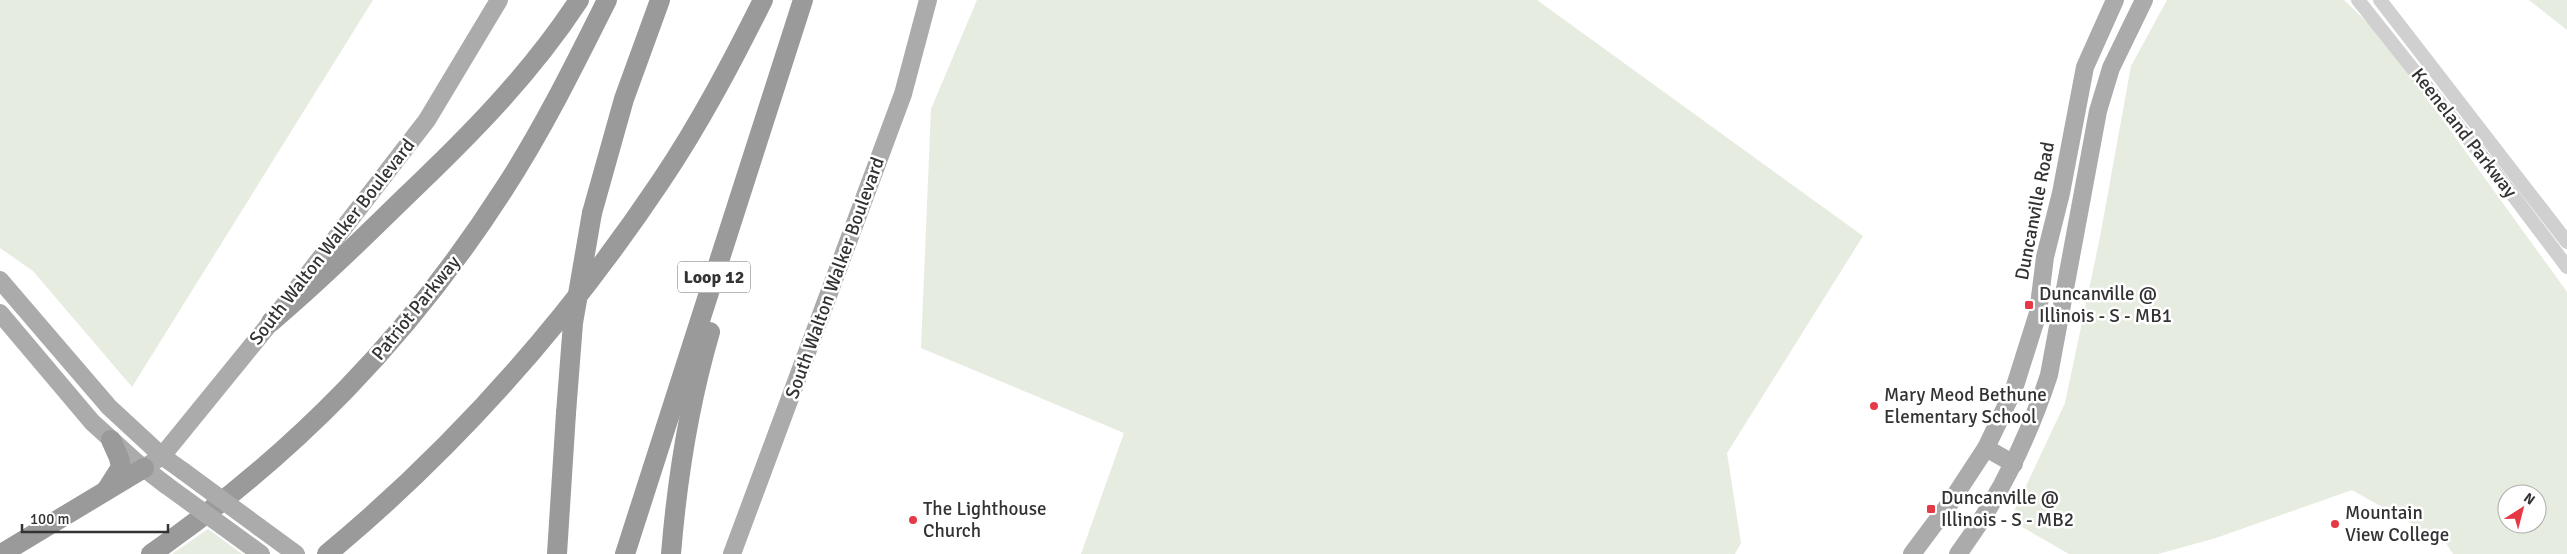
<svg xmlns="http://www.w3.org/2000/svg" width="2567" height="554" viewBox="0 0 2567 554" font-family="Signika,sans-serif">
<style>
.green{fill:#e6ecdf;fill-rule:evenodd}
.lines{fill:none;stroke-linecap:round;stroke-linejoin:round}
.minor{stroke:#d0d0d0;stroke-width:14}
.major{stroke:#ababab;stroke-width:18}
.highway{stroke:#9a9a9a;stroke-width:20}
.major-bridge{stroke:#ababab;stroke-width:18}
.highway-bridge{stroke:#9a9a9a;stroke-width:20}
.poi-dot{fill:#e63946;stroke:#fff;stroke-width:2}
.labels{text-anchor:middle;dominant-baseline:central;stroke-width:5;stroke-linejoin:round;paint-order:stroke}
.shield{fill:#fff;stroke:#707070;stroke-width:1}
.shield-label{font-size:18px;font-weight:bold;fill:#333}
.street-label{font-size:19px;fill:#333;stroke:#fff}
.poi-label{font-size:19px;fill:#333;stroke:#fff;text-anchor:start}
</style>
<rect width="100%" height="100%" fill="#fff"/>
<g class="green">
<polygon points="0,0 373,0 132,387 33,271 0,248"/>
<polygon points="977,0 1537,0 1863,236 1727,453 1741,543 1735,554 1081,554 1124,433 921,348 931,109"/>
<path d="M2167,0H2344L2385,40L2567,292V554H2453L2446,543L2352,490L2216,538L2158,554H2069L2010,520L2065,403L2100,237L2131,66ZM2507,494H2537V524H2507Z"/>
<polygon points="2529,0 2567,0 2567,30"/>
<polygon points="208,529 242,554 172,554"/>
</g>
<g class="lines">
<g class="minor">
<polyline points="2358,0 2512,194 2567,267"/>
<polyline points="2380,0 2567,242"/>
</g>
<g class="major">
<polyline points="0,280 109,407 162,456 183,471"/>
<polyline points="0,313 92,422 136,462 166,485"/>
<polyline points="1986,448 2014,464"/>
<polyline points="144,468 162,456 271,322 427,120 499,0"/>
<polyline points="259,527 296,554"/>
<polyline points="732,554 903,94 928,0"/>
<polyline points="1912,554 1950,503 1986,448 2014,389 2038,313 2045,257 2061,193 2085,67 2115,0"/>
<path d="M1958,554C1998,500 2028,439 2049,375L2098,111L2111,68L2144,0"/>
</g>
<g class="highway">
<polyline points="592,213 624,99 660,0"/>
<path d="M271,322C317,283 360,241 404,198C468,137 530,75 579,0"/>
<polyline points="107,489 121,467 119,458 111,440"/>
<polyline points="1,554 144,468"/>
<path d="M151,554C295,454 409,337 504,189C543,129 575,64 607,0"/>
<path d="M327,554C456,447 568,320 661,181C700,123 732,62 763,0"/>
<polyline points="557,554 566,413"/>
<polyline points="625,554 803,0"/>
<path d="M671,554C677,480 689,404 710,332"/>
</g>
<g class="major-bridge">
<polyline points="183,471 259,527"/>
<polyline points="166,485 261,554"/>
</g>
<polyline class="highway-bridge" points="566,413 573,323 592,213"/>
</g>
<g class="poi-dot">
<rect x="2024" y="300" width="10" height="10" rx="2.5"/>
<circle cx="1874" cy="406" r="5"/>
<rect x="1926" y="504" width="10" height="10" rx="2.5"/>
<circle cx="913" cy="520" r="5"/>
<circle cx="2335" cy="524" r="5"/>
</g>
<g class="labels">
<rect class="shield" x="678" y="261.5" width="72" height="31" rx="4"/>
<g class="shield-label">
<text x="714" y="277">Loop 12</text>
</g>
<g class="street-label">
<text transform="translate(2464 133) rotate(52)">Keeneland Parkway</text>
<text transform="translate(2035 211) rotate(-79)">Duncanville Road</text>
<text transform="translate(332 242) rotate(-52)">South Walton Walker Boulevard</text>
<text transform="translate(835 278) rotate(-70)">South Walton Walker Boulevard</text>
<text transform="translate(416 308) rotate(-51)">Patriot Parkway</text>
</g>
<g class="poi-label">
<text x="2039" y="294">Duncanville @<tspan x="2039" dy="22">Illinois - S - MB1</tspan></text>
<text x="1884" y="395">Mary Meod Bethune<tspan x="1884" dy="22">Elementary School</tspan></text>
<text x="1941" y="498">Duncanville @<tspan x="1941" dy="22">Illinois - S - MB2</tspan></text>
<text x="923" y="509">The Lighthouse<tspan x="923" dy="22">Church</tspan></text>
<text x="2345" y="513">Mountain<tspan x="2345" dy="22">View College</tspan></text>
</g>
</g>
<g transform="translate(2522 509) rotate(36)"><circle r="24" fill="#ffffff" stroke="#adadad"/>
<path d="M0-4L9 19L0 12L-9 19Z" fill="#e63946"/>
<text y="-8" font-size="14" font-weight="bold" text-anchor="middle" fill="#333333">N</text>
</g>
<path d="M22 524v8h146v-8" fill="none" stroke="#333333" stroke-width="2.5"/>
<text x="30" y="524" font-size="15" fill="#333333" stroke="#ffffff" stroke-width="4" paint-order="stroke">100 m</text>
</svg>
